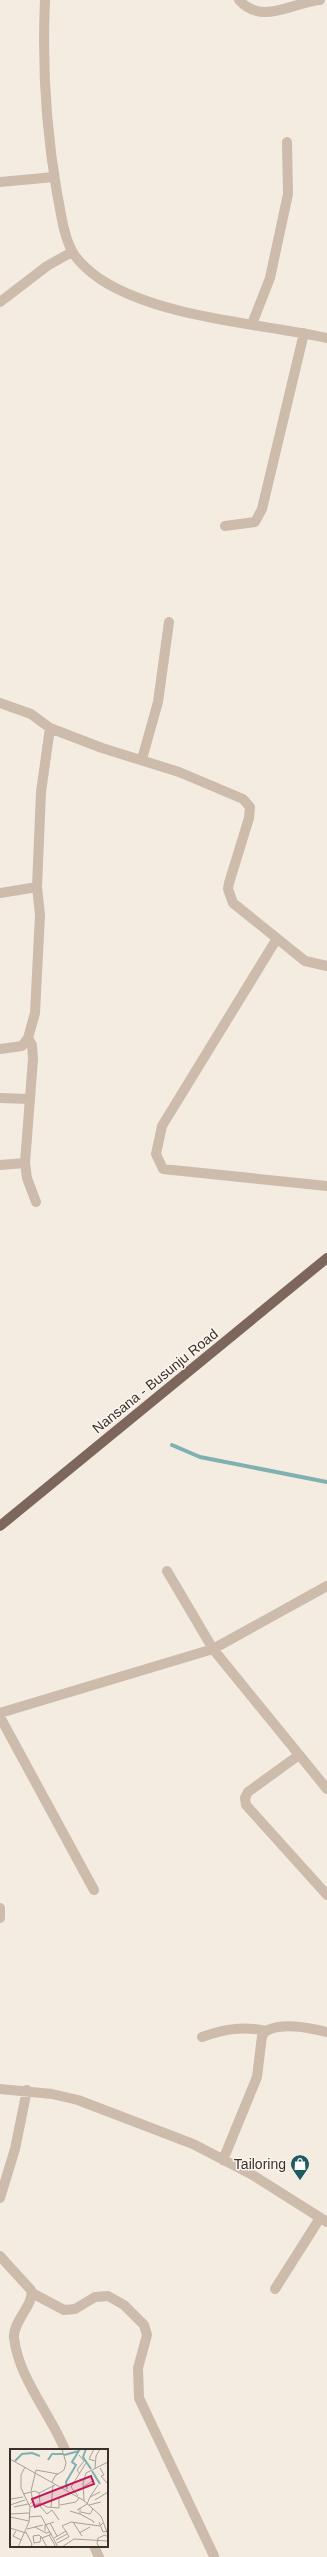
<svg xmlns="http://www.w3.org/2000/svg" width="327" height="2557" font-family="Helvetica,sans-serif">
<style>
.lines{fill:none;stroke-linecap:round;stroke-linejoin:round}
.stream{stroke:#7fb0b2;stroke-width:4}
.street{stroke:#cdbbac;stroke-width:10}
.primary{stroke:#7d675c;stroke-width:10}
.labels{text-anchor:middle;dominant-baseline:central;stroke-width:3;stroke-linejoin:round;paint-order:stroke}
.street-label{font-size:14px;fill:#3b302b;stroke:#fbf5ee}
.poi-label{font-size:14px;fill:#3b302b;stroke:#fbf5ee;text-anchor:end}
.inset-river{fill:none;stroke:#7fb0b2;stroke-width:2}
.inset-road{fill:none;stroke:#aaa098;stroke-width:1}
.view{fill:#c2185b;fill-opacity:0.15;stroke:#c2185b;stroke-width:2}
.inset-edge{fill:none;stroke:#3b302b;stroke-width:2}
</style>
<rect width="100%" height="100%" fill="#f4ebe1"/>
<g class="lines">
<!-- stream -->
<path class="stream" d="M 172,1445 L 200,1457 L 327,1482"/>
<!-- street -->
<path class="street" d="M 45,0 C 42,65 46,129 57,193 C 61,212 63,234 72,251 C 78,262 90,272 100,279 C 160,318 257,323 327,338
M 239,0 C 262,26 293,2 320,0
M 0,182 L 54,177
M 0,302 L 47,266 L 72,252
M 252,324 L 270,278 L 288,194 L 287,142
M 225,526 L 255,522 L 262,509 L 304,333
M 0,703 L 31,714 L 50,728 L 102,748 L 179,772 L 243,799 L 250,807 L 249,818 L 229,883 L 228,889 L 233,903 L 305,961 L 327,966
M 142,759 L 158,702 L 169,622
M 0,893 L 37,887
M 276,940 L 162,1126 L 156,1154 L 163,1169 L 327,1186
M 28,1038 L 32,1045 L 33,1059 L 25,1163 L 27,1178 L 36,1202
M 0,1049 L 22,1046 L 28,1038 L 35,1013 L 40,915 L 37,887 L 41,792 L 50,728
M 0,1098 L 30,1099
M 0,1165 L 25,1163
M 167,1571 L 213,1649 L 327,1586
M 0,1713 L 213,1649 L 327,1789
M 0,1717 L 94,1890
M 299,1755 L 248,1792 L 245,1798 L 246,1805 L 327,1895
M 0,1908 L 0,1918
M 202,2037 C 224,2029 243,2026 266,2031
M 0,2089 L 52,2094 L 78,2100 L 193,2144 L 251,2174 L 327,2222
M 223,2160 L 257,2077 L 262,2036 L 266,2031 C 283,2022 309,2028 327,2032
M 0,2198 L 15,2149 L 27,2090
M 0,2256 L 31,2290 C 35,2304 12,2322 14,2338 C 19,2379 50,2413 65,2450
M 275,2289 L 320,2218
M 32,2293 L 64,2310 L 75,2309 L 95,2297 L 108,2296 L 124,2305 L 144,2325 L 147,2335 L 138,2368 L 139,2398 L 214,2556
M 94,2546 L 99,2557"/>
<!-- primary -->
<path class="primary" d="M 0,1526 L 327,1258"/>
</g>
<!-- icons -->
<defs>
<g id="shop-pin" transform="scale(1)"><path d="M0 17L-7.5 6A9.5 9.5 0 1 1 7.5 6Z" fill="#1f5a5e" stroke="#fbf5ee"/><path d="M-5-2.5h2.3a2.7 3.5 0 0 1 5.4 0H5L5.5 6h-11ZM-1.5-2.5h3a1.5 2.3 0 0 0-3 0Z" fill="#fff"/></g>
</defs>
<g fill-rule="evenodd">
<use href="#shop-pin" x="300" y="2164"/>
</g>
<g class="labels">
<!-- street labels -->
<g class="street-label">
<text transform="translate(155 1381) rotate(-39)">Nansana - Busunju Road</text>
</g>
<!-- poi labels -->
<g class="poi-label">
<text x="286" y="2164">Tailoring</text>
</g>
</g>
<!-- overview -->
<g transform="translate(10 2449)">
<rect width="98" height="98" fill="#f4ebe1"/>
<path class="inset-river" d="M 76,0 L 73,8 L 81,20M 54,6 L 69,2M 38,11 L 42,5 L 53,5M 5,12 L 12,5 L 22,4 L 30,7M 82,22 L 90,35M 57,40 L 56,33 L 66,16 L 62,13 L 70,0"/>
<path class="inset-road" d="M 84,0 L 79,10 L 85,12M 69,6 L 74,12 L 67,21 L 69,24M 0,10 L 73,51 L 91,67 L 98,86M 90,19 L 94,26 L 91,27 L 97,34M 85,20 L 86,7 L 90,0M 42,33 L 45,27 L 54,21 L 56,14 L 52,0M 73,38 L 84,31M 21,42 L 26,21 L 48,25M 13,45 L 25,42 L 29,44M 68,47 L 61,38 L 76,14M 80,48 L 88,36M 1,50 L 13,48M 85,51 L 98,43M 74,52 L 73,34 L 76,24 L 98,13M 30,54 L 37,58 L 49,59 L 49,48M 28,55 L 37,65 L 42,61 L 49,71M 0,56 L 15,51M 19,56 L 23,52 L 21,43M 50,56 L 66,53 L 69,49M 79,56 L 91,53M 4,58 L 18,55M 20,58 L 30,54 L 29,44 L 45,36M 41,58 L 43,36M 67,61 L 77,55 L 80,48 L 90,43M 60,62 L 70,65 L 70,59M 71,63 L 80,65 L 83,60M 0,65 L 19,64M 70,65 L 83,72 L 84,74M 0,68 L 19,72M 19,68 L 31,67 L 48,98M 63,73 L 72,87M 89,73 L 93,83 L 97,82M 40,74 L 47,87M 25,78 L 36,84 L 40,83M 0,79 L 16,84M 17,80 L 33,76M 6,82 L 3,87 L 11,91M 35,82 L 35,76 L 44,73M 16,83 L 22,95 L 21,98M 69,84 L 80,78M 39,86 L 46,98M 44,89 L 56,82 L 52,77 L 61,73 L 90,77 L 93,74M 46,91 L 57,85M 24,94 L 23,87 L 29,86 L 32,89M 24,94 L 30,93 L 31,87M 47,94 L 59,88 L 56,82M 8,98 L 19,73 L 20,58 L 11,39 L 11,26 L 15,18M 37,98 L 32,89 L 42,85M 52,98 L 64,90 L 98,92M 90,98 L 87,95 L 88,89 L 95,86 L 98,88"/>
<path class="view" d="M 81,27 L 84,35 L 25,58 L 22,50 Z"/>
<rect width="98" height="98" class="inset-edge"/>
</g>
</svg>
